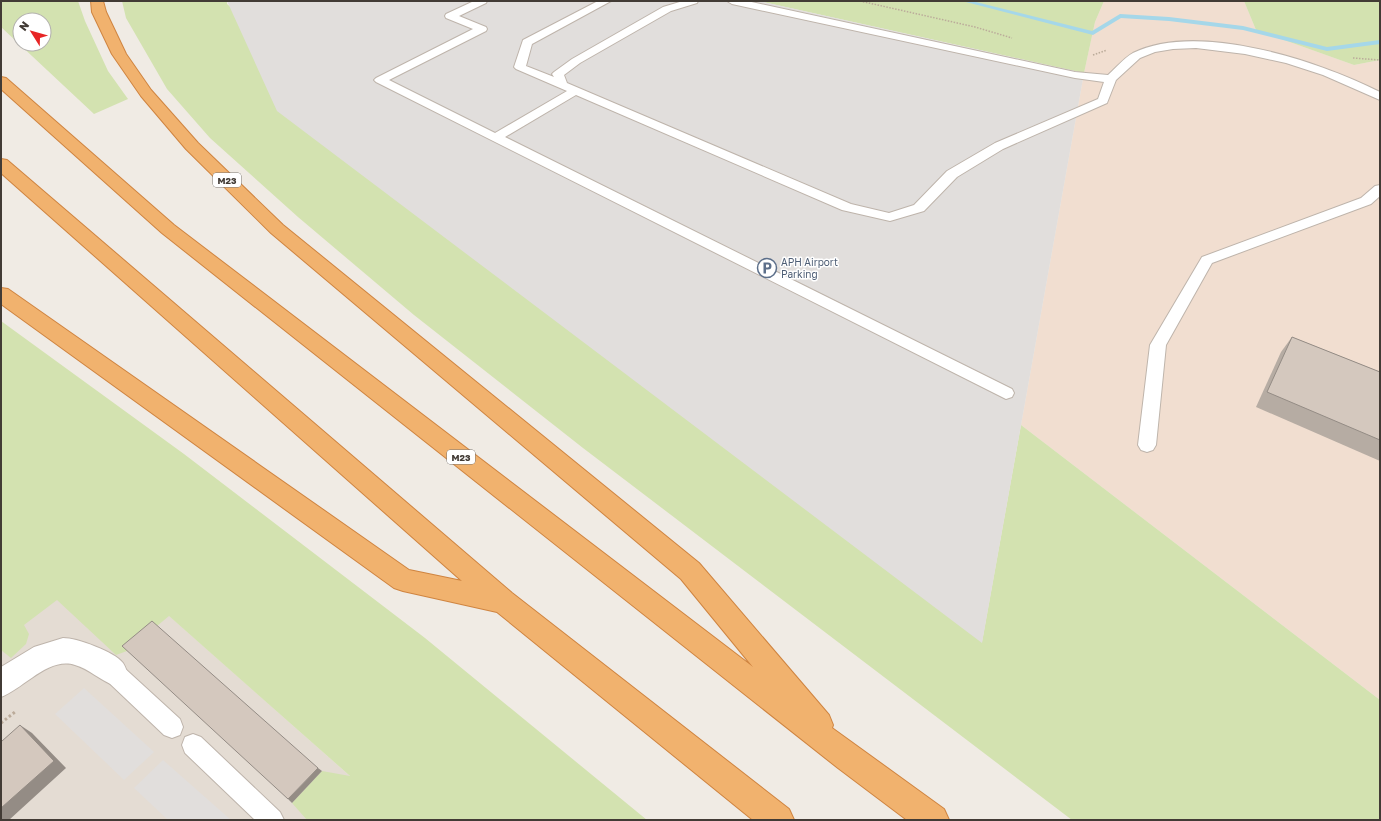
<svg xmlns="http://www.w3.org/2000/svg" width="1381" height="821" font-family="'Golos Text',sans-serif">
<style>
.residential{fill:#e4dcd3}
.commercial{fill:#f1ded0}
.green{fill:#d3e2b0;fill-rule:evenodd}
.parking{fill:#e1dedc}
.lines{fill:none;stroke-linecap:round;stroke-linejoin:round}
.stream{fill:#a5d7e9;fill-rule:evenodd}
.lane-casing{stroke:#beb4ab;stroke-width:2}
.street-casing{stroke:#beb4ab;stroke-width:2}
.highway-casing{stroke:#cf8440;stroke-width:2}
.path-far1{stroke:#bbab9a;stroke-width:1.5;stroke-dasharray:1.5 1.5;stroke-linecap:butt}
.path{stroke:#bbab9a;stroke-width:3;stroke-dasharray:2.5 2.5;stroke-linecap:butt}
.lane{fill:#fff;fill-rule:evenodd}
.street{fill:#fff;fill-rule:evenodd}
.highway{fill:#f1b26e;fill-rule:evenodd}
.wall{fill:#b6aca3}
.shaded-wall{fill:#948c85}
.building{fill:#d4c8be;stroke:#948c85}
.labels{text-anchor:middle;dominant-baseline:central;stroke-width:3;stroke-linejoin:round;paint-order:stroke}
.shield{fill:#fff;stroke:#7b7672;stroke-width:1}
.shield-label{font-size:9px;font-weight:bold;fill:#423b35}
.service-label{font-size:10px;fill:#4e5e75;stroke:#fff;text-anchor:start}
</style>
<rect width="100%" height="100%" fill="#f0ebe4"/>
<!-- residential -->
<path class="residential" d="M 1,467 L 350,776 L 393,820 L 1,820 Z"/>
<!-- commercial -->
<path class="commercial" d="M 1104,1 L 1244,1 L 1256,30 L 1354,65 L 1380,60 L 1380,700 L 1021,425 L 1084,73 L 1095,22 Z"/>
<!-- green -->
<path class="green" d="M 1,1 L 78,1 L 85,21 L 108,71 L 128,99 L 94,114 L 1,27 ZM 20,20 L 44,20 L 44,44 L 20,44 Z
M 122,1 L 227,1 L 227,4 L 982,642 L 1021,425 L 1380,700 L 1380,820 L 1072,820 L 583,448 L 414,315 L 298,217 L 210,138 L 167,89 L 126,18 Z
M 759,1 L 1104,1 L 1095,22 L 1084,73 Z
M 1244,1 L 1380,1 L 1380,60 L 1354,65 L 1256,30 Z
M 1,321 L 184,454 L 425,638 L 647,820 L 307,820 L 292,803 L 322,771 L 350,776 L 169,616 L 127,651 L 116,655 L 57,600 L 24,625 L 29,634 L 26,644 L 11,658 L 1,650 Z"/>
<!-- parking -->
<path class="parking" d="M 227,1 L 759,1 L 1084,73 L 982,643 L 277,111 Z
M 84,688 L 154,752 L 124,780 L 55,714 Z
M 163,760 L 231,820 L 168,820 L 134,788 Z"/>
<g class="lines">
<!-- stream -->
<path class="stream" d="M 962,1 L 972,1 L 1092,31 L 1120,14 L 1169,17 L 1243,26 L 1327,47 L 1380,40 L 1380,44 L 1327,51 L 1243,30 L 1169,21 L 1121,18 L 1093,35 Z"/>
<!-- lane casing -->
<g class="lane-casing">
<path id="lane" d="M 474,1 L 487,1 L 486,3 L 459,16 L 486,27 L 487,29 L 486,31 L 389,80 L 495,133 L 567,91 L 516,69 L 514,67 L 523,40 L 598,1 L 611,1 L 532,44 L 526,66 L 554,77 L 552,74 L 554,72 L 572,59 L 663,7 L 683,1 L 698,1 L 697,3 L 671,11 L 580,63 L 564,75 L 567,83 L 851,204 L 889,213 L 914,205 L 947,171 L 995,143 L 1098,99 L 1104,82 L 1075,78 L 732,4 L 727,1 L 747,1 L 1075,72 L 1108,75 C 1116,68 1124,58 1133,53 C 1198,21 1319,61 1380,92 L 1380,100 L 1323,75 L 1286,63 L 1245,54 L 1196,48 L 1173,49 L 1155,52 L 1140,58 L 1116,80 L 1107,103 L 1003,149 L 957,177 L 924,211 L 890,221 L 842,210 L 576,95 L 505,137 L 1012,389 L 1014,393 L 1012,397 L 1006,399 L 376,82 L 374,80 L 376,78 L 473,29 L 446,18 L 445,16 L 446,14 Z
M 1380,185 L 1380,196 L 1371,204 L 1212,263 L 1166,345 L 1156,445 L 1153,450 L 1147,452 L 1141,450 L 1138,445 L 1150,345 L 1202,257 L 1361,198 L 1375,186 Z
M 113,662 L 121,665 L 180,719 L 183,727 L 180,735 L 172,738 L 164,735 L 105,679 L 102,672 L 105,665 Z
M 193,734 L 201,737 L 280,812 L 284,820 L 255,820 L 185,753 L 182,745 L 185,737 Z"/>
</g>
<!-- street casing -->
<g class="street-casing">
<path id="street" d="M 63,638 C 77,638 115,652 123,663 C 125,666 126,669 127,672 L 123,681 L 113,685 C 100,680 89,669 75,665 C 49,656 23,689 1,697 L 1,667 L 34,647 Z"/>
</g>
<!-- highway casing -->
<g class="highway-casing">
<path id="highway" d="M 91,1 L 103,1 L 106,12 L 126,54 L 151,90 L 198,143 L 283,225 L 699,563 L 829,715 L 833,725 L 832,728 L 944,809 L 949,820 L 907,820 L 838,768 L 162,233 L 1,89 L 1,77 L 6,78 L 174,225 L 753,667 L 681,579 L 271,233 L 186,149 L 141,96 L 112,54 L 92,12 Z
M 1,159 L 7,160 L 512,593 L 789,809 L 794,820 L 753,820 L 497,612 L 403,591 L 394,588 L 1,304 L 1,288 L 8,289 L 409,570 L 462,581 L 1,173 Z"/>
</g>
<!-- path-far1 -->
<path class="path-far1" d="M 860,1 L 975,27 L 1012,38
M 1093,55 L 1107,50
M 1353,58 L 1380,60"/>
<!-- path -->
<path class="path" d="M 1,723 L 15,712"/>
<!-- lane -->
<use href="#lane" class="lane"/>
<!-- street -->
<use href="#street" class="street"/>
<!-- highway -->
<use href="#highway" class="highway"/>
</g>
<!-- wall -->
<path class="wall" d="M 1292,337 L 1380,372 L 1380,461 L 1256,407 L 1281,352 Z"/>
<!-- shaded-wall -->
<path class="shaded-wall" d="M 20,725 L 32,733 L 66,768 L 9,820 L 1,820 L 1,808 Z
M 318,768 L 322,771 L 292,803 L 288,799 Z"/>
<!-- building -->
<path class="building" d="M 1292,337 L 1380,372 L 1380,440 L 1267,392 Z
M 152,621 L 318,768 L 288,799 L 122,646 Z
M 20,725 L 54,761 L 1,808 L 1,740 L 2,741 Z"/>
<!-- icons -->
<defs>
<g id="parking-ring" transform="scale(1)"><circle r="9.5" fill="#fff" stroke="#5c6f8a" stroke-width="1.5"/><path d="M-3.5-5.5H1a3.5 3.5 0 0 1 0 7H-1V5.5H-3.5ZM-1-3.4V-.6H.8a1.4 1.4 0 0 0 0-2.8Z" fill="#5c6f8a"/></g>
</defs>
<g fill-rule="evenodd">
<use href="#parking-ring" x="767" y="268"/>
</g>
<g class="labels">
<!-- shield labels -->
<g class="shield">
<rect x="213" y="173" width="28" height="14" rx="3"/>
<rect x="447" y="450" width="28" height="14" rx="3"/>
</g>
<g class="shield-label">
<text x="227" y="180">M23</text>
<text x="461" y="457">M23</text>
</g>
<!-- service labels -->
<g class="service-label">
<text x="781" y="262">APH Airport<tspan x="781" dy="12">Parking</tspan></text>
</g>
</g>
<!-- border -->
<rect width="1381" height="821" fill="none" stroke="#423b35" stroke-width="4"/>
<!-- north arrow -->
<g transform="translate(32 32) rotate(307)"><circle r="19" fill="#ffffff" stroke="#b3b1ae"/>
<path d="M0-3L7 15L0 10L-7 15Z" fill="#e72525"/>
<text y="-6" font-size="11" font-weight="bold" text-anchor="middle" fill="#423b35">N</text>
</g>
</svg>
